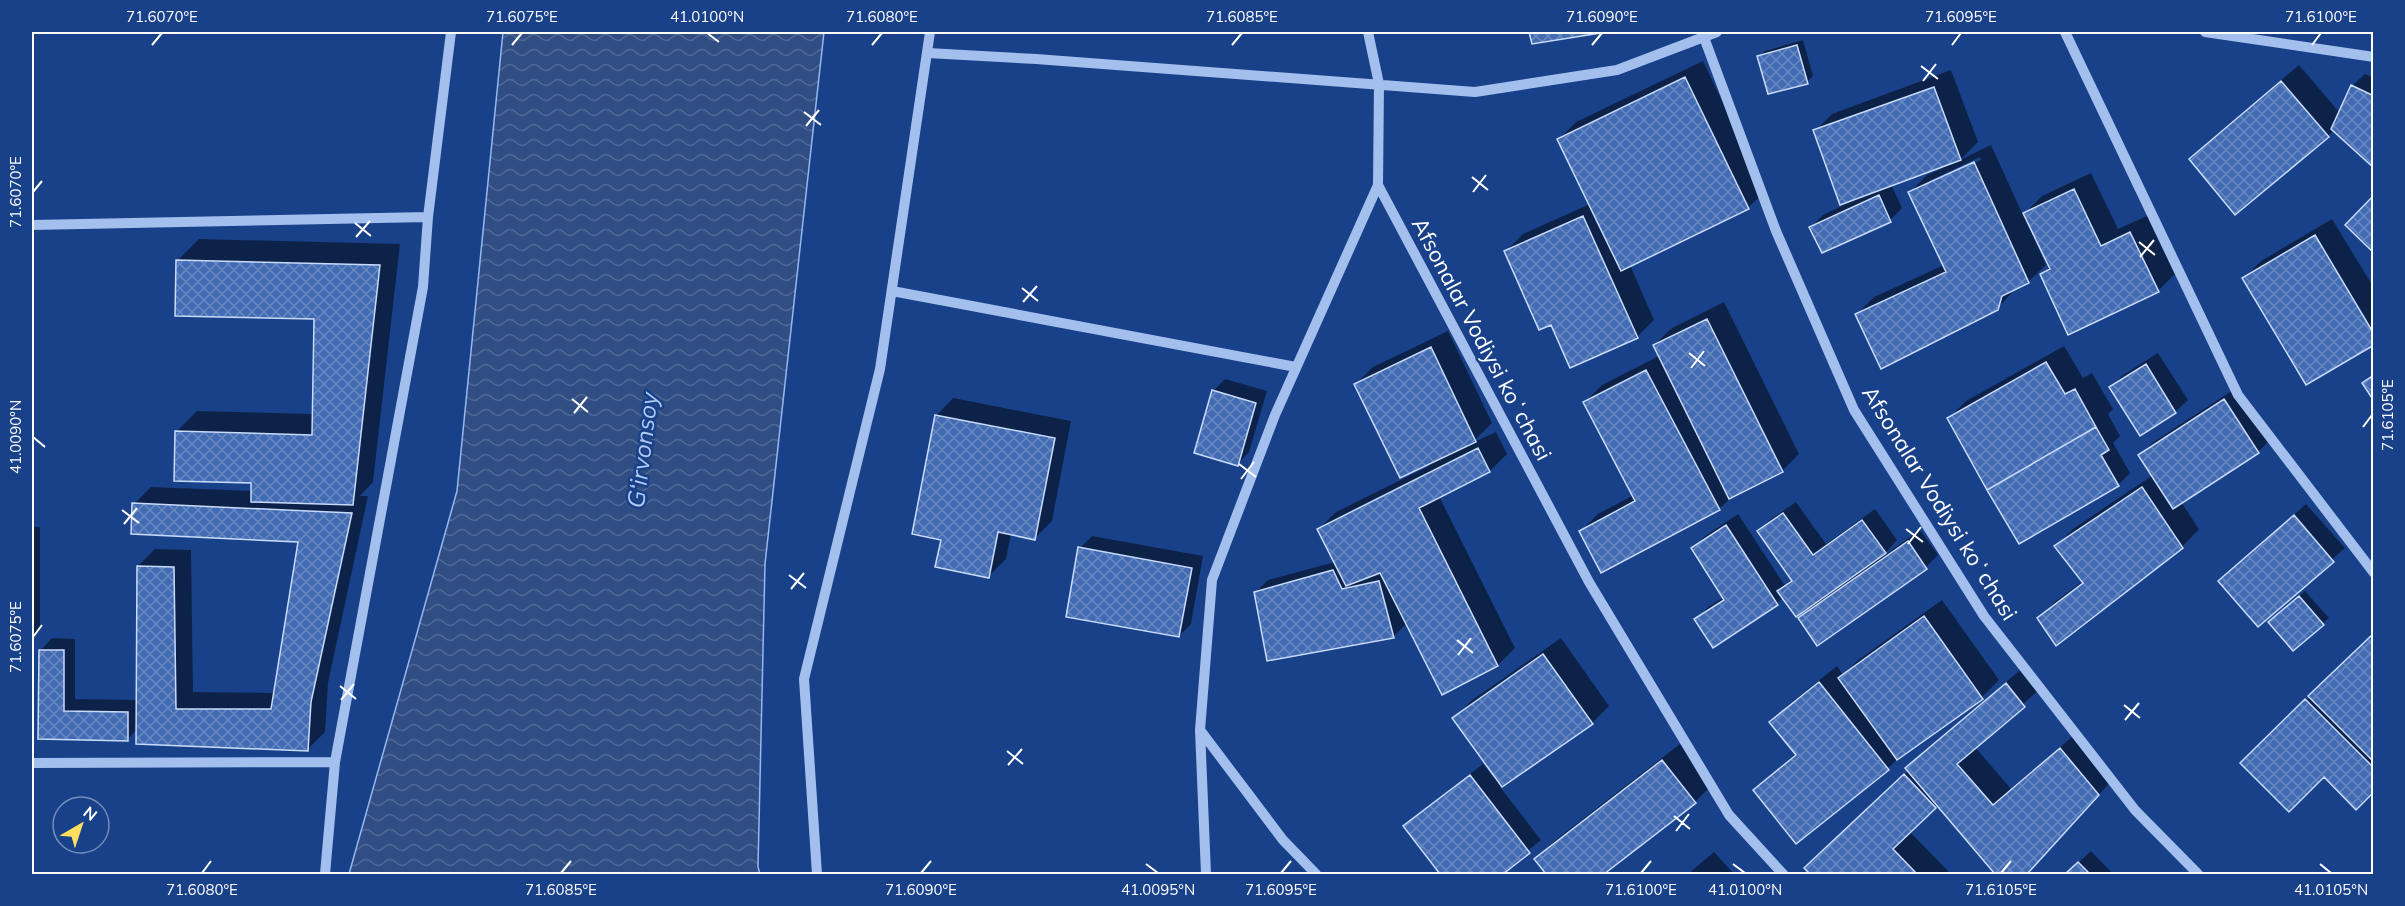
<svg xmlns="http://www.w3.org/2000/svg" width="2405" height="906" font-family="Mulish,sans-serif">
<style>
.water{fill:url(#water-waves);stroke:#96b8f0;stroke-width:1.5}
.shadow{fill:#0007;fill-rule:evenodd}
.building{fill:url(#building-cross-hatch);stroke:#c9dbfa;stroke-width:1.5}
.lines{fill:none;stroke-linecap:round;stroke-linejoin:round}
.minor{stroke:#a3bfed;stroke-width:10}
.ticks{fill:none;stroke:#fff;stroke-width:2}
.labels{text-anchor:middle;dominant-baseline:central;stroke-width:5;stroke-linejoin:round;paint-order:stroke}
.street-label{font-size:22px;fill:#fff;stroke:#19418a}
.water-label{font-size:24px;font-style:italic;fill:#afc9f5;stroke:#19418a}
.neatline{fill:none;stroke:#fff;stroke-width:2}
.ticks-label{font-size:15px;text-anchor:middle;fill:#fff}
</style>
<defs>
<pattern id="water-waves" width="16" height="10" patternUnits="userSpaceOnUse" patternTransform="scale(1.5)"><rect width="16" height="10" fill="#304e84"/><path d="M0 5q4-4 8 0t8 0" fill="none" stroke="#4f6996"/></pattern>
<pattern id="building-cross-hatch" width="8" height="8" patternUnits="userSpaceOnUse" patternTransform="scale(1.5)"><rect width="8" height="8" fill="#426bb3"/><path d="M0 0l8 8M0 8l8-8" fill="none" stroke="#6889c2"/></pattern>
</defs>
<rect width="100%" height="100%" fill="#19418a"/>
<!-- water -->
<path class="water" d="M 503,32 L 824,32 L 765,564 L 758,867 L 760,874 L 349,874 L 457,491 Z"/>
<!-- shadow -->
<path class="shadow" d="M 1531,32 L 1598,32 L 1533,42 Z
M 1803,40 L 1813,76 L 1807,82 L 1759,57 L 1765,51 Z
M 1703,61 L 1765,191 L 1748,208 L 1630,265 L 1654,320 L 1637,337 L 1551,323 L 1506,251 L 1523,234 L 1590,204 L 1559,139 L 1576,122 Z
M 2299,65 L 2340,113 L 2352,86 L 2365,74 L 2374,78 L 2374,166 L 2334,130 L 2328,136 L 2191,159 L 2208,142 Z
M 1951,70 L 1978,142 L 1960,160 L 1991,145 L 2023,215 L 2042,196 L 2091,173 L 2118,229 L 2147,216 L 2175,274 L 2158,291 L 2042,274 L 2050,266 L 2029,222 L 2027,223 L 2046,265 L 2028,282 L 2016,288 L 1997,309 L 1857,314 L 1874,297 L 1944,265 L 1910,192 L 1927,175 L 1943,168 L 1942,166 L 1891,184 L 1902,208 L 1890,220 L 1811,227 L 1823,215 L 1857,199 L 1815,131 L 1832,114 ZM 1980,157 L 1981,160 L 1929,184 L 1929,181 Z
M 2332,219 L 2374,288 L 2374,343 L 2244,278 L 2261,261 Z
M 199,239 L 400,244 L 373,482 L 360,496 L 368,496 L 328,683 L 325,732 L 307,750 L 137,729 L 127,740 L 39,738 L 40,651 L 52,638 L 75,639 L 75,699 L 137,700 L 138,566 L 155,549 L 191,550 L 193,692 L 275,693 L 300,540 L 134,504 L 151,487 L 253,491 L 253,481 L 176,432 L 197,411 L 314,414 L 316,318 L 178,260 Z
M 1724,302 L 1799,454 L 1782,471 L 1734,495 L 1719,509 L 1581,531 L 1598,514 L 1634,495 L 1585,402 L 1602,385 L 1659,356 L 1654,345 L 1672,328 Z
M 1448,331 L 1492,423 L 1472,443 L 1496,432 L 1507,454 L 1490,471 L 1439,496 L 1515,648 L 1498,665 L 1443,693 L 1407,623 L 1393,637 L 1256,592 L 1268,580 L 1335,562 L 1319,529 L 1336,512 L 1429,466 L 1356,384 L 1373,367 Z
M 2064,346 L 2083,378 L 2092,373 L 2113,409 L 2108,414 L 2120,436 L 2113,443 L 2130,473 L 2118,485 L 1949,418 L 1966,401 Z
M 2158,353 L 2188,400 L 2175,412 L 2141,434 L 2111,387 L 2123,375 Z
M 1225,379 L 1267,391 L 1249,452 L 1237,465 L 1213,391 Z
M 2236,388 L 2271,439 L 2258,452 L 2181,502 L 2199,529 L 2182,547 L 2057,643 L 2039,618 L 2056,601 L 2083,581 L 2056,546 L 2073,529 L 2153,475 L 2140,455 L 2152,443 Z
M 953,398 L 1071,421 L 1052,521 L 1035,538 L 1011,534 L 1006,559 L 989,576 L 943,538 L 936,416 Z
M 1796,502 L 1826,544 L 1875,509 L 1897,540 L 1882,557 L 1920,530 L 1938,555 L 1926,567 L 1818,644 L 1800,619 L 1813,605 L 1783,597 L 1777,604 L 1696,619 L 1708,607 L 1724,597 L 1693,548 L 1705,536 L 1738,514 L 1785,586 L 1792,579 L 1759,531 L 1771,519 Z
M 2306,504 L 2345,548 L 2258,625 L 2220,581 Z
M 32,527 L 40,527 L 40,630 L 32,638 Z
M 1092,536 L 1203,556 L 1191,624 L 1179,636 L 1080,548 Z
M 2305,591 L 2329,618 L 2293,649 L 2276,616 Z
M 1942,600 L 1999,680 L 1982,697 L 1902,755 L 1888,768 L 1796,842 L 1755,790 L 1796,753 L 1771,722 L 1788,705 L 1837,666 L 1843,675 L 1857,661 Z
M 2374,634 L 2374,790 L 2324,775 L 2243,763 Z
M 1561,638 L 1609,706 L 1592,723 L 1500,787 L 1541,840 L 1500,874 L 1441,874 L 1405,827 L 1417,815 L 1483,764 L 1493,777 L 1495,776 L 1454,718 L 1471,701 Z
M 2024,667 L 2041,688 L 1975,747 L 2011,789 L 2078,732 L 2115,777 L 2027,874 L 1997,874 L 1937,804 L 1909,831 L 1951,874 L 1812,874 L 1806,868 L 1909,770 L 1907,768 L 1924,751 Z
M 1680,744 L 1712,785 L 1695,802 L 1601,874 L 1548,874 L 1536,860 L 1553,842 Z
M 2091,851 L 2113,874 L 2066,874 Z
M 1714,852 L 1734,874 L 1688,874 Z"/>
<!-- building -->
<path class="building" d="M 1529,32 L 1607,32 L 1532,44 Z
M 1797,45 L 1808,84 L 1768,94 L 1757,56 Z
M 1685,77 L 1749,209 L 1621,271 L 1557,139 Z
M 2281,81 L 2329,137 L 2235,215 L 2189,159 Z
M 2351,85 L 2374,96 L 2374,168 L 2331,129 Z
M 1934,87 L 1961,160 L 1840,205 L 1813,130 Z
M 1974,162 L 2029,283 L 2002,296 L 1998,310 L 1881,369 L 1855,314 L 1946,272 L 1908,192 Z
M 2074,189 L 2101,246 L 2130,232 L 2159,292 L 2068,335 L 2040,274 L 2050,269 L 2023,213 Z
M 1879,195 L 1891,222 L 1822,253 L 1809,227 Z
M 2374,195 L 2374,253 L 2345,225 Z
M 1583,216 L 1638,338 L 1570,368 L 1551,325 L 1539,330 L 1504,251 Z
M 2315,235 L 2374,334 L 2374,345 L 2306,385 L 2242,278 Z
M 176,260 L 380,265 L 353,505 L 251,502 L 251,483 L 174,481 L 175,431 L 312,435 L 314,319 L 175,316 Z
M 1707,319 L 1783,472 L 1729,499 L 1653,345 Z
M 1431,347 L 1476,442 L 1400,478 L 1354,384 Z
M 2046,362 L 2065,394 L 2075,389 L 2096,427 L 1987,490 L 1947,418 Z
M 2146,364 L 2176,413 L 2140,436 L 2109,387 Z
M 1646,370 L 1720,510 L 1601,573 L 1579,531 L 1635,501 L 1583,402 Z
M 2374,375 L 2374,401 L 2362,383 Z
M 1212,390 L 1256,403 L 1238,466 L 1194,453 Z
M 2224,399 L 2259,453 L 2173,509 L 2138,455 Z
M 935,415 L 1055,438 L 1035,540 L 998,532 L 989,578 L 935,567 L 941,540 L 912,534 Z
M 2096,427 L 2109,450 L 2101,455 L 2119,486 L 2019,544 L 1987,490 Z
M 1478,448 L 1490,472 L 1419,508 L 1498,666 L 1442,695 L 1380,573 L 1346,586 L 1317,529 Z
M 2142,487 L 2183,548 L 2056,646 L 2037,618 L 2083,583 L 2054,546 Z
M 132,503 L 352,513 L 311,702 L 308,751 L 136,744 L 137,566 L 174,567 L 176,709 L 271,709 L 298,542 L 131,534 Z
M 1783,513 L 1813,555 L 1862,520 L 1886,553 L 1796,617 L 1777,591 L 1792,581 L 1757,531 Z
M 2294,515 L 2334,562 L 2258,627 L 2218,581 Z
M 1726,525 L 1778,605 L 1713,648 L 1694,619 L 1724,600 L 1691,548 Z
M 1908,541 L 1927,569 L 1817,646 L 1798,618 Z
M 1078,547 L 1192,568 L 1179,637 L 1066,617 Z
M 1333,570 L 1342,589 L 1379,581 L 1394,638 L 1267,661 L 1254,592 Z
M 2299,596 L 2324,625 L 2293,651 L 2268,622 Z
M 1924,616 L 1983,699 L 1897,760 L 1838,678 Z
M 2374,633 L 2374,762 L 2308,696 Z
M 39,650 L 64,650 L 64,711 L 128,712 L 128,741 L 38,739 Z
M 1543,654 L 1593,724 L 1502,787 L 1452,718 Z
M 1819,682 L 1889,770 L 1796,844 L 1753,790 L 1796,755 L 1769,722 Z
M 2006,683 L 2025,707 L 1957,764 L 1993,805 L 2060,748 L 2099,795 L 2027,874 L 1995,874 L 1905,768 Z
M 2305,699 L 2374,768 L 2374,792 L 2356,810 L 2324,777 L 2289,812 L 2240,763 Z
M 1662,760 L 1696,803 L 1604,874 L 1546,874 L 1534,859 Z
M 1904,774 L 1936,808 L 1893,849 L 1917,874 L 1810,874 L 1804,868 Z
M 1470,775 L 1530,853 L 1503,874 L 1440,874 L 1403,826 Z
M 2078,862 L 2090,874 L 2065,874 Z"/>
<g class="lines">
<!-- minor -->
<path class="minor" d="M 1702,32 L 1776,231 L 1854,410 L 1984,616 L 2135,810 L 2198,874
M 2065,32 L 2238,395 L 2374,573
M 2205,32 L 2374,57
M 928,53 L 1036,59 L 1475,92 L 1617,70 L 1717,32
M 1378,185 L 1589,582 L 1729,815 L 1783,874
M 32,225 L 428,217
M 892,291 L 1296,367
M 1200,730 L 1283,840 L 1316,874
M 32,763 L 335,762
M 325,874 L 335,762 L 423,287 L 428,217 L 451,32
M 817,874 L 804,679 L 880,369 L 930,32
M 1206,874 L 1200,730 L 1212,580 L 1275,415 L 1378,185 L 1379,84 L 1368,32"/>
</g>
<!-- ticks -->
<path class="ticks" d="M 707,33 L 719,42M 152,45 L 162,33M 512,45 L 522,33M 872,45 L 882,33M 1232,45 L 1242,33M 1592,45 L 1602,33M 1952,45 L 1961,33M 2312,45 L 2321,33M 1921,66 L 1938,79M 1923,81 L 1936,64M 804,112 L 821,125M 806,126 L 819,110M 1472,177 L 1488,190M 33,192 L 42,181M 1473,192 L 1486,175M 355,223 L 371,236M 356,237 L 370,221M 2139,242 L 2155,255M 2140,257 L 2154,240M 1022,288 L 1038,301M 1023,302 L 1037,286M 1689,353 L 1705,366M 1691,368 L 1704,351M 572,399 L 588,412M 574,413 L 587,397M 2363,427 L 2372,415M 33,437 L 45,447M 1239,464 L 1256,477M 1241,479 L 1254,462M 122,510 L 139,523M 124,524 L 137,508M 1906,529 L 1923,542M 1908,544 L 1921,527M 789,575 L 806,588M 791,589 L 804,573M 33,637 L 42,625M 1457,640 L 1473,653M 1458,655 L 1471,638M 340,686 L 356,699M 341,700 L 354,684M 2124,705 L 2140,718M 2125,720 L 2139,703M 1007,751 L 1023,764M 1008,765 L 1022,749M 1674,816 L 1690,829M 1676,831 L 1689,814M 1146,864 L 1158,873M 1733,864 L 1745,873M 2320,864 L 2331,873M 202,873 L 211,861M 561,873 L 571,861M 921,873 L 931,861M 1281,873 L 1291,861M 1641,873 L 1651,861M 2001,873 L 2011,861"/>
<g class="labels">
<!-- street labels -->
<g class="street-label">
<text transform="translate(1482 339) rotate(62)">Afsonalar Vodiysi koʻchasi</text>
<text transform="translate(1940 503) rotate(58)">Afsonalar Vodiysi koʻchasi</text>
</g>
<!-- water labels -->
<g class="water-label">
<text transform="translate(642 450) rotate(-83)">G‘irvonsoy</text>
</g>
</g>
<!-- border -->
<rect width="2405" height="906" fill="none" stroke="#19418a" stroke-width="66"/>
<!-- north arrow -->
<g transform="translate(81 825) rotate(39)"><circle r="28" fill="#19418a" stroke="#758db9" stroke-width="1.5"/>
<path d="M0-4.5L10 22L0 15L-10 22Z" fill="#ffde5f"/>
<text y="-9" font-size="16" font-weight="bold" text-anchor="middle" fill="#ffffff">N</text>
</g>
<rect x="33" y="33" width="2339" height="840" class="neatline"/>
<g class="ticks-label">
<text x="162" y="22">71.6070°E</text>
<text x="522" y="22">71.6075°E</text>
<text x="707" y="22">41.0100°N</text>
<text x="882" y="22">71.6080°E</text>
<text x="1242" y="22">71.6085°E</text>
<text x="1602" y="22">71.6090°E</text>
<text x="1961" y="22">71.6095°E</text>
<text x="2321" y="22">71.6100°E</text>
<text transform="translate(16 192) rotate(-90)" y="5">71.6070°E</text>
<text transform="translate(2388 415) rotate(-90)" y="5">71.6105°E</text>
<text transform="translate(16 437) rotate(-90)" y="5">41.0090°N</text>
<text transform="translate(16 637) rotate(-90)" y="5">71.6075°E</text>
<text x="202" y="895">71.6080°E</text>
<text x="561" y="895">71.6085°E</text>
<text x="921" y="895">71.6090°E</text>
<text x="1158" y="895">41.0095°N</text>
<text x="1281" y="895">71.6095°E</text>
<text x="1641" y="895">71.6100°E</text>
<text x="1745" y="895">41.0100°N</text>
<text x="2001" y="895">71.6105°E</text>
<text x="2331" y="895">41.0105°N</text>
</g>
</svg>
